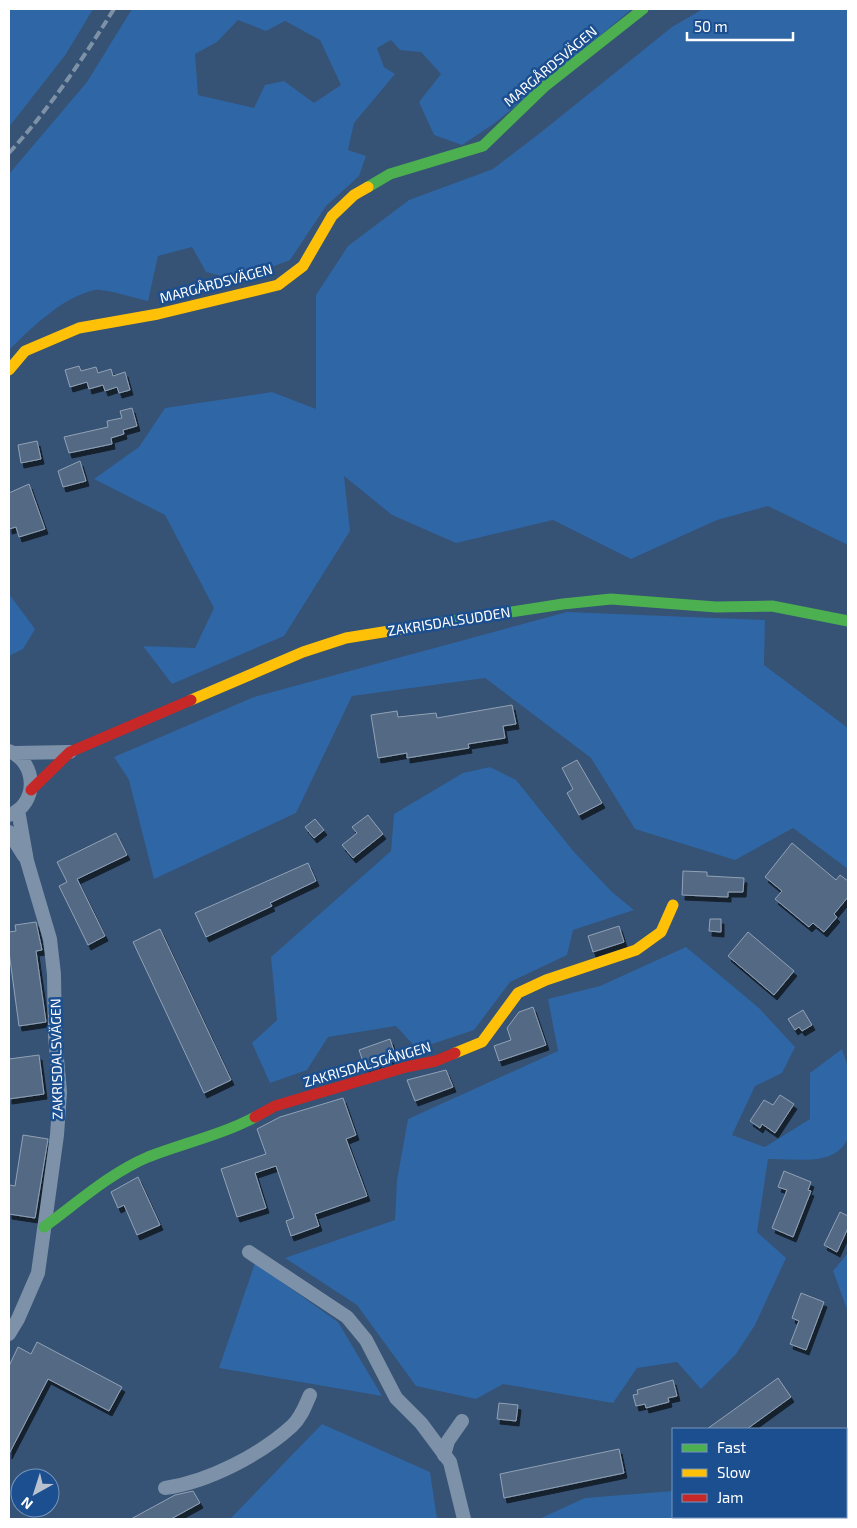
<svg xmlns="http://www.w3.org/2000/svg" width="857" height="1528" font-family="'Exo 2',sans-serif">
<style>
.green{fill:#2f66a5;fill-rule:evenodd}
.building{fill:#526984;stroke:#92a2b6;filter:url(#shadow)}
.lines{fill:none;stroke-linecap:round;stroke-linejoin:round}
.street{stroke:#7d92a8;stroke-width:14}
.fast{stroke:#4caf50;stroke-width:11}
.slow{stroke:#ffc107;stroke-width:11}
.jam{stroke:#c62828;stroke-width:11}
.rail{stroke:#7e92a7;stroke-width:4;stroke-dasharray:9 4;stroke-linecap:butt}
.labels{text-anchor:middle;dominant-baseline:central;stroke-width:5;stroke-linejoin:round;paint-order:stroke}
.street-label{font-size:14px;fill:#fff;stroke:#1b4f8f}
</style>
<defs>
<filter id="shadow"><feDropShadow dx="3" dy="5" stdDeviation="0" flood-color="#0009"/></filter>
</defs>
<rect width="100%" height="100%" fill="#365274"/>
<!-- green -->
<path class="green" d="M 9,9 L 93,9 L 66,54 L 9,127 Z
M 132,9 L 632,9 L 495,123 L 462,145 L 434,135 L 419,102 L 441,74 L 421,52 L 400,50 L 391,40 L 377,48 L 384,67 L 395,74 L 354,123 L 348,150 L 366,156 L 359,176 L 326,206 L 290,260 L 238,280 L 206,272 L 192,247 L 158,256 L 148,301 C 138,299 103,288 95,290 C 64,296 30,329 9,350 L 9,174 L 87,82 ZM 238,20 L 266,31 L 285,21 L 320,40 L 341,85 L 314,103 L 284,81 L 265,85 L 254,108 L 198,95 L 195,54 L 217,42 Z
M 703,9 L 848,9 L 848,545 L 768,506 L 717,520 L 631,559 L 553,520 L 456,543 L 392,515 L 344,476 L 350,531 L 284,636 L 172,684 L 143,646 L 195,648 L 214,608 L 165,515 L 94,479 L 139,447 L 165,408 L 272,392 L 316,409 L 316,295 L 348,246 L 409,200 L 493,169 L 540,133 L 672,27 Z
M 9,594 L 35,629 L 23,649 L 9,656 Z
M 567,612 L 765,620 L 764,665 L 848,728 L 848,869 L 793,828 L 735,860 L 635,829 L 591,758 L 485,678 L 352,696 L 296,813 L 154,879 L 129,780 L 114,757 L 254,697 Z
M 490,767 L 516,780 L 574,852 L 612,892 L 634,910 L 573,930 L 567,955 L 510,982 L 474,1030 L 417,1049 L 396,1026 L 328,1037 L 307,1070 L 270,1083 L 252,1043 L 277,1020 L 271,957 L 391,851 L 394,814 L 463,773 Z
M 686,947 L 759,1008 L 795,1047 L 782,1073 L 755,1086 L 732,1135 L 765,1147 L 810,1119 L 810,1073 L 842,1049 L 848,1067 L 848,1138 C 835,1168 795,1158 768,1159 L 757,1232 L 786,1258 L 755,1325 L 736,1354 L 701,1389 L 677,1362 L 637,1368 L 613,1403 L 503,1384 L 476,1399 L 416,1386 L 357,1305 L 285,1258 L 395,1220 L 397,1180 L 408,1119 L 558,1051 L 548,999 L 600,986 Z
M 848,1253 L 848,1312 L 833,1271 Z
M 255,1263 L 338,1322 L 382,1396 L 219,1368 Z
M 322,1424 L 430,1472 L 437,1519 L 230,1519 Z
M 673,1491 L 673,1517 L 759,1517 L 764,1519 L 539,1519 L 585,1498 Z
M 848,1509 L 848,1519 L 804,1519 L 815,1517 L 846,1517 L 846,1510 Z"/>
<!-- building -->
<path class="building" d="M 79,366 L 81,371 L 96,367 L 98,373 L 111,369 L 113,376 L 125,372 L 130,390 L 119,393 L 117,387 L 105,391 L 103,385 L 89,389 L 87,382 L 70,387 L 65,370 Z
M 132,408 L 137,426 L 123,430 L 124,434 L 111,438 L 112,444 L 69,453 L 64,437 L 108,427 L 107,421 L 122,418 L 120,411 Z
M 37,441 L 41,459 L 21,463 L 18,445 Z
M 80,461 L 86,481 L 63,487 L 58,471 Z
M 29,484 L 45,529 L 19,537 L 16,527 L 9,529 L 9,493 Z
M 512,705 L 516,724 L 503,726 L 505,738 L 468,744 L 469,748 L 407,758 L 407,753 L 378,758 L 371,715 L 397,711 L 398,717 L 436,713 L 437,718 Z
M 577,760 L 602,803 L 579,815 L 567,793 L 573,789 L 562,768 Z
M 368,815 L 383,834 L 353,858 L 342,845 L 357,833 L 352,827 Z
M 315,819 L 324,830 L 314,838 L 305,827 Z
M 116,833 L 127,855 L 77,879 L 105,936 L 88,945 L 59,886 L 67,882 L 57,862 Z
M 792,843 L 836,880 L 840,875 L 848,881 L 848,897 L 834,914 L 837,917 L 824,932 L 813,923 L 809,927 L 775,899 L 782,891 L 765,877 Z
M 308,863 L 316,881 L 270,903 L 272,906 L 206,937 L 195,913 Z
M 683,871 L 707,872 L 707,876 L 744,878 L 743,892 L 728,892 L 728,897 L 682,895 Z
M 710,919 L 721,919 L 721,932 L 709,931 Z
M 36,922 L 42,950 L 36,951 L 46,1022 L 19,1026 L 9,952 L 9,932 L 16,931 L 15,925 Z
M 619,926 L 624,942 L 593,952 L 588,936 Z
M 160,929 L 231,1080 L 204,1093 L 133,942 Z
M 748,932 L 794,971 L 774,995 L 728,956 Z
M 533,1007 L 546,1045 L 499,1061 L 494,1046 L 511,1040 L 507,1028 L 519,1012 Z
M 803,1010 L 812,1025 L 802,1031 L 799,1027 L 795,1030 L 788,1019 Z
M 390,1039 L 396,1057 L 365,1067 L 359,1050 Z
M 39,1055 L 44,1094 L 9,1099 L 9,1059 Z
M 446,1070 L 453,1087 L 415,1101 L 407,1080 Z
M 780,1095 L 794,1104 L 775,1133 L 762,1124 L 760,1128 L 750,1121 L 764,1100 L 773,1105 Z
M 343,1098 L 356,1135 L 346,1139 L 367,1196 L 315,1214 L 319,1226 L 291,1236 L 286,1221 L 294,1218 L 276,1166 L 255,1173 L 266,1208 L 237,1217 L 221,1169 L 266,1154 L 257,1129 L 280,1117 Z
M 23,1135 L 48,1139 L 35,1218 L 9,1214 L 9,1185 L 15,1186 Z
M 784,1171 L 811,1182 L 808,1190 L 811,1191 L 793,1237 L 772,1228 L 787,1190 L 778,1187 Z
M 138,1177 L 160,1225 L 137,1235 L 124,1205 L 118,1208 L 111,1192 Z
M 840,1212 L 848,1216 L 848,1228 L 837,1252 L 824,1245 Z
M 801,1293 L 824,1302 L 806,1350 L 790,1344 L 799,1321 L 792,1318 Z
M 37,1342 L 122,1387 L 109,1411 L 48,1379 L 9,1454 L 9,1366 L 18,1347 L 31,1354 Z
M 778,1378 L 791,1397 L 747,1429 L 707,1429 Z
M 673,1380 L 677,1396 L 668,1398 L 669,1402 L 646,1408 L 645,1404 L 636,1406 L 633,1395 L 638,1394 L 637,1390 Z
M 499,1403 L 518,1405 L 516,1421 L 497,1419 Z
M 619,1449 L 624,1473 L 504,1498 L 500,1474 Z
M 193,1491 L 200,1503 L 171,1519 L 131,1519 L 175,1495 Z"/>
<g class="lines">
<!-- street -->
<path class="street" d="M 9,751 C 37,762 39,804 9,815
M 14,753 L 70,752
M 9,832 L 24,856
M 249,1252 L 347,1317 L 366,1340 L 396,1398 L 421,1423 L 450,1462 L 464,1519
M 9,1334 L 18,1319 L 38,1273 L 57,1135 L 60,1092 L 55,1036 L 54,974 L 50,939 L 27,861 L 18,810
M 444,1455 L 448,1441 L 462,1421
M 165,1488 C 208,1482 260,1455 292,1426 C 301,1418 305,1406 310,1395"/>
<!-- fast -->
<path class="fast" d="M 368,187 L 390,174 L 483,146 L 544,87 L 643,9
M 414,627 L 563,604 L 611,599 L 716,607 L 772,606 L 848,621
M 44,1227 C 77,1203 110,1173 148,1157 C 184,1143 221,1135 255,1117"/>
<!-- slow -->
<path class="slow" d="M 9,370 L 25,351 L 79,328 L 158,314 L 278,285 L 303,266 L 332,216 L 354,195 L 368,187
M 191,700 L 303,652 L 346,638 L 414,627
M 455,1053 L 482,1042 L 518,993 L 546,980 L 636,950 L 661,932 L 673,905"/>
<!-- jam -->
<path class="jam" d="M 31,790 L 70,752 L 191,700
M 255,1117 L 275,1106 L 406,1067 L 436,1061 L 455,1053"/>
<!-- rail -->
<path class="rail" d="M 9,153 C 50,108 82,60 114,9"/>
</g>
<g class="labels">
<!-- street labels -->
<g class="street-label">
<text transform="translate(550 66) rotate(-40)">MARGÅRDSVÄGEN</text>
<text transform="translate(216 283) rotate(-15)">MARGÅRDSVÄGEN</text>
<text transform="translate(449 621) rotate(-9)">ZAKRISDALSUDDEN</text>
<text transform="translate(56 1059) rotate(-91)">ZAKRISDALSVÄGEN</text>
<text transform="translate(367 1064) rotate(-16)">ZAKRISDALSGÅNGEN</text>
</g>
</g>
<!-- border -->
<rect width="857" height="1528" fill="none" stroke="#ffffff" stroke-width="20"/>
<!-- legend -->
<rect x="672" y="1428" width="175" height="90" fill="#1b4f8f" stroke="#7695bc"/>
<rect x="682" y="1444" width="25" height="8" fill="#4caf50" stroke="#7695bc"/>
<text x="717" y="1453" font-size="15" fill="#ffffff">Fast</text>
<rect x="682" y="1469" width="25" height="8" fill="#ffc107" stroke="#7695bc"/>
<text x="717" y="1478" font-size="15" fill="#ffffff">Slow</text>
<rect x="682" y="1494" width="25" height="8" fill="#c62828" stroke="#7695bc"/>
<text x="717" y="1503" font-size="15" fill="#ffffff">Jam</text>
<!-- north arrow -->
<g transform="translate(35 1493) rotate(219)"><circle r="24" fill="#1b4f8f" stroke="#7695bc"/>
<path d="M0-4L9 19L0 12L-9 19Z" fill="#b9c2ce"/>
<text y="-8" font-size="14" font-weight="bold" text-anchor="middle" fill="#ffffff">N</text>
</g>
<!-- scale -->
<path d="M687 32v8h106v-8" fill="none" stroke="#ffffff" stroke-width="2.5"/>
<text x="694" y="32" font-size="15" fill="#ffffff" stroke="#1b4f8f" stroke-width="4" paint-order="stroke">50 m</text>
</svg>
